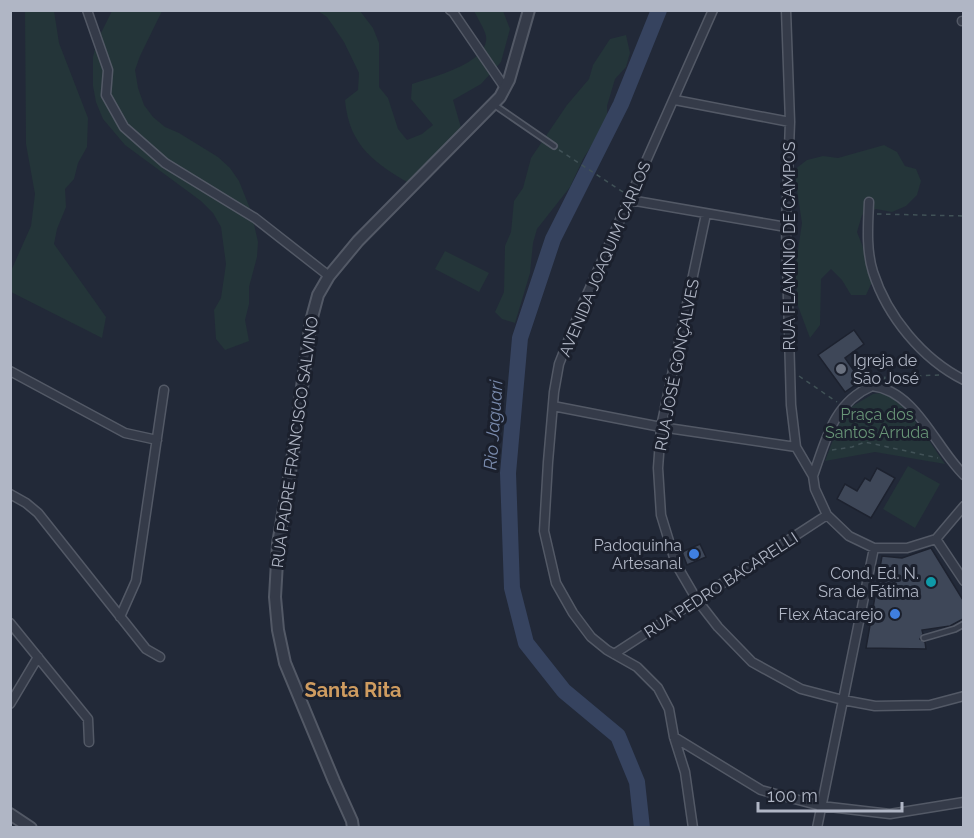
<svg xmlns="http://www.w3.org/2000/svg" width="974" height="838" font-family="Raleway,sans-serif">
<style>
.green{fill:#243539}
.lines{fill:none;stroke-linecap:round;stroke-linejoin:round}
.river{stroke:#36435f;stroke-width:16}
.building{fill:#3e4758;stroke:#1d222f;stroke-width:1.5}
.service-casing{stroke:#535966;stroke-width:8}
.minor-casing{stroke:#535966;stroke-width:11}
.tertiary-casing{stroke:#535966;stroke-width:14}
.path{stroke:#415257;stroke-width:1.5;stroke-dasharray:4.5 4.5;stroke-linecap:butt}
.service{stroke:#353b49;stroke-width:4.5}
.minor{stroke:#353b49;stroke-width:8}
.tertiary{stroke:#353b49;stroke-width:10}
.worship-dot{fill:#6b7280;stroke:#1b202d;stroke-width:2}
.shop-dot{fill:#3f7fe0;stroke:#1b202d;stroke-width:2}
.culture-dot{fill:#0f9aa8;stroke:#1b202d;stroke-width:2}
.labels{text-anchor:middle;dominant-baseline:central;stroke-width:6;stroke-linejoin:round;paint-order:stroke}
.street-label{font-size:16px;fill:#b0b6c5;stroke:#1b202d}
.poi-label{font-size:16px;fill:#b0b6c5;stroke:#1b202d;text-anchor:end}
.park-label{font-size:16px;fill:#689577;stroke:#1b202d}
.water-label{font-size:18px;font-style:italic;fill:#798aac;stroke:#1b202d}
.quarter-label{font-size:20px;font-weight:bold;fill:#cf9c60;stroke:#1b202d}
</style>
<rect width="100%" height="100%" fill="#222938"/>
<!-- green -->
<path class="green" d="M 25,11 L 54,11 L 59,43 L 88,118 L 87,147 L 78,163 L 74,179 L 65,189 L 66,207 L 57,229 L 54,244 L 106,317 L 102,338 L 11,292 L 11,271 L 31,226 L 35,194 L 26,144 Z
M 112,11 L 162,11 L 140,56 L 135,70 L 138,88 L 144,105 L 153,117 L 165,127 L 179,133 L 218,157 L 230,168 L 239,181 L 251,211 L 258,242 L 257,257 L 249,287 L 249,304 L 245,320 L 249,341 L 225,350 L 216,339 L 214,310 L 221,298 L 226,264 L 221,227 L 213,213 L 201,201 L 125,145 L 103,119 L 96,102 L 93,86 L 93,57 L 97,41 Z
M 318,11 L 360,11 L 373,28 L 379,43 L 379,87 L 388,98 L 398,129 L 407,140 L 422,134 L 433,125 L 411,99 L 412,84 C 432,77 490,63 486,36 C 485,30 477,17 474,11 L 503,11 L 510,29 L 501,62 L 481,84 L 453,100 L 462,131 L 448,158 L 414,186 C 376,164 349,147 345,100 L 358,90 L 359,73 L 344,42 L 327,17 Z
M 626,35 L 630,53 L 626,67 L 615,79 L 607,106 L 607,121 L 583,159 L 570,187 L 537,229 L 533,243 L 530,273 L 515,323 L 502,319 L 495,312 L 504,292 L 505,246 L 511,232 L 514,201 L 523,188 L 531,158 L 567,105 L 589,79 L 593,65 L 610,39 Z
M 884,145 L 897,152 L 905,166 L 916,169 L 921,181 L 917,195 L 906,206 L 892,212 L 876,209 L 862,215 L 857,232 L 868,260 L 873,280 L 866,295 L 851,295 L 842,280 L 831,269 L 821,279 L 820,325 L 810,338 L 798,306 L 795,270 L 802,223 L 794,170 L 807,160 L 823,156 L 838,158 Z
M 445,251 L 489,273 L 479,292 L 435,269 Z
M 880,393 C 905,398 931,444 945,464 L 875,452 L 825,461 L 844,411 L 873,394 Z
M 908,466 L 940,484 L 915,528 L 883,509 Z"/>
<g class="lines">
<!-- river -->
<path class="river" d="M 642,828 L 637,782 L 618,736 L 564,691 L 526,643 L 512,588 L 508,473 L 520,338 L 553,239 L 621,104 L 659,10"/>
</g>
<!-- building -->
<path class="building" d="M 854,330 L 864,344 L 845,358 L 861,381 L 845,392 L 818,355 Z
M 877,468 L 895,478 L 871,518 L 837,499 L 845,484 L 857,491 L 865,478 L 870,481 Z
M 700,544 L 706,557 L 687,565 L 682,552 Z
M 931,548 L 963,600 L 963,619 L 950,626 L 922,630 L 923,634 L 920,639 L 925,642 L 926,649 L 866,648 L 882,556 L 902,558 Z"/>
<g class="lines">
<!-- service casing -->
<g class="service-casing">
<path id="service" d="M 493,104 L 554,146
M 924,638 L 955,629 L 964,624"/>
</g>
<!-- minor casing -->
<g class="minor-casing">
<path id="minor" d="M 87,10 L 108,70 L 106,95 L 124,127 L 165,163 L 255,218 L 329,276
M 450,10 L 453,12 L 505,88
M 786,10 L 790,122 L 786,227 L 791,405 L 796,447 L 813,476 L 815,489 L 827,515 L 849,536 L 874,548 L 907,548 L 936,539 L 964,506
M 962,21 L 964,21
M 675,100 L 790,122
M 630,200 L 786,227
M 869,202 C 868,225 866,250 873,272 C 887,316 922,359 964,380
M 706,214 L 661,427 L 658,468 L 661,515 L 676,564 L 697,600 L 718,627 L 752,662 L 801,689 L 843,700 L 875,706 L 930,705 L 964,696
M 10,371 L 125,433 L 157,440
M 553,406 L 661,427 L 796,447
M 813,476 C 826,440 833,403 872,386 C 916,391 935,447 964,475
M 10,494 L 26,503 L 38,513 L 146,649 L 160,657
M 936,539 L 964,581
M 120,617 L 136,581 L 164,390
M 10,623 L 88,719 L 89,742
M 614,654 L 827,515
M 10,704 L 38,657
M 674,737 L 761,790 L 821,806 L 890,814 L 964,802
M 693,828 L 685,772 L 674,737 L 669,709 L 658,688 L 637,667 L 607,650 L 591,637 L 573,613 L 556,583 L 544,531 L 548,462 L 554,392 L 559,364 L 581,308 L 713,10
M 817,828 L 874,548"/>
</g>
<!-- tertiary casing -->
<g class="tertiary-casing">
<path id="tertiary" d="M 10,814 L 31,828
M 353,828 L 352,821 L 334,781 L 285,663 L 278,630 L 275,597 L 278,544 L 293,454 L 311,321 L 318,295 L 329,276 L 358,241 L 500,97 L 509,80 L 529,10"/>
</g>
<!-- path -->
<path class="path" d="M 559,150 L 623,192
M 877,214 L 964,216
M 799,376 L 837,402
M 884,381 L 885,377 L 939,375
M 832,450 L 852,447 L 865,442 L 938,458"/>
<!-- service -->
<use href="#service" class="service"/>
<!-- minor -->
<use href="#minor" class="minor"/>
<!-- tertiary -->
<use href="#tertiary" class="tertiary"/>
</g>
<!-- markers -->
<circle class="worship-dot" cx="841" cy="369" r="6"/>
<g class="shop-dot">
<circle cx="694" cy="554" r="6"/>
<circle cx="895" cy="614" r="6"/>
</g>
<circle class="culture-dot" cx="931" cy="582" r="6"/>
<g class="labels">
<!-- street labels -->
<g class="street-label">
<text transform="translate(789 246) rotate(-90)">RUA FLAMINIO DE CAMPOS</text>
<text transform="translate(605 259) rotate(-67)">AVENIDA JOAQUIM CARLOS</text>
<text transform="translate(677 365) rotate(-79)">RUA JOSÉ GONÇALVES</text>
<text transform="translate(295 442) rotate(-82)">RUA PADRE FRANCISCO SALVINO</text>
<text transform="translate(721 585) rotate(-33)">RUA PEDRO BACARELLI</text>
</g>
<!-- poi labels -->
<g class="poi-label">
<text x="853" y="360" text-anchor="start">Igreja de<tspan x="853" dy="18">São José</tspan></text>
<text x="682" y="545">Padoquinha<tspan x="682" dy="18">Artesanal</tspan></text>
<text x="919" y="573">Cond. Ed. N.<tspan x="919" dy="18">Sra de Fátima</tspan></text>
<text x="883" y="614">Flex Atacarejo</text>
</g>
<!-- park labels -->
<g class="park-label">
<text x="877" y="414">Praça dos<tspan x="877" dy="18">Santos Arruda</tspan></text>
</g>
<!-- water labels -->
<g class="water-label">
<text transform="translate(493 425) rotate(-86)">Rio Jaguari</text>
</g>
<!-- quarter labels -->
<g class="quarter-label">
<text x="353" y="690">Santa Rita</text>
</g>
</g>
<!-- border -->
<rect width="974" height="838" fill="none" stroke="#b0b6c5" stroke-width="24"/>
<!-- scale -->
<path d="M758 802v9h144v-9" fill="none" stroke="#b0b6c5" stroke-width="3"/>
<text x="767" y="802" font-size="18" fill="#b0b6c5" stroke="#1b202d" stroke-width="4.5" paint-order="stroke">100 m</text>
</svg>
